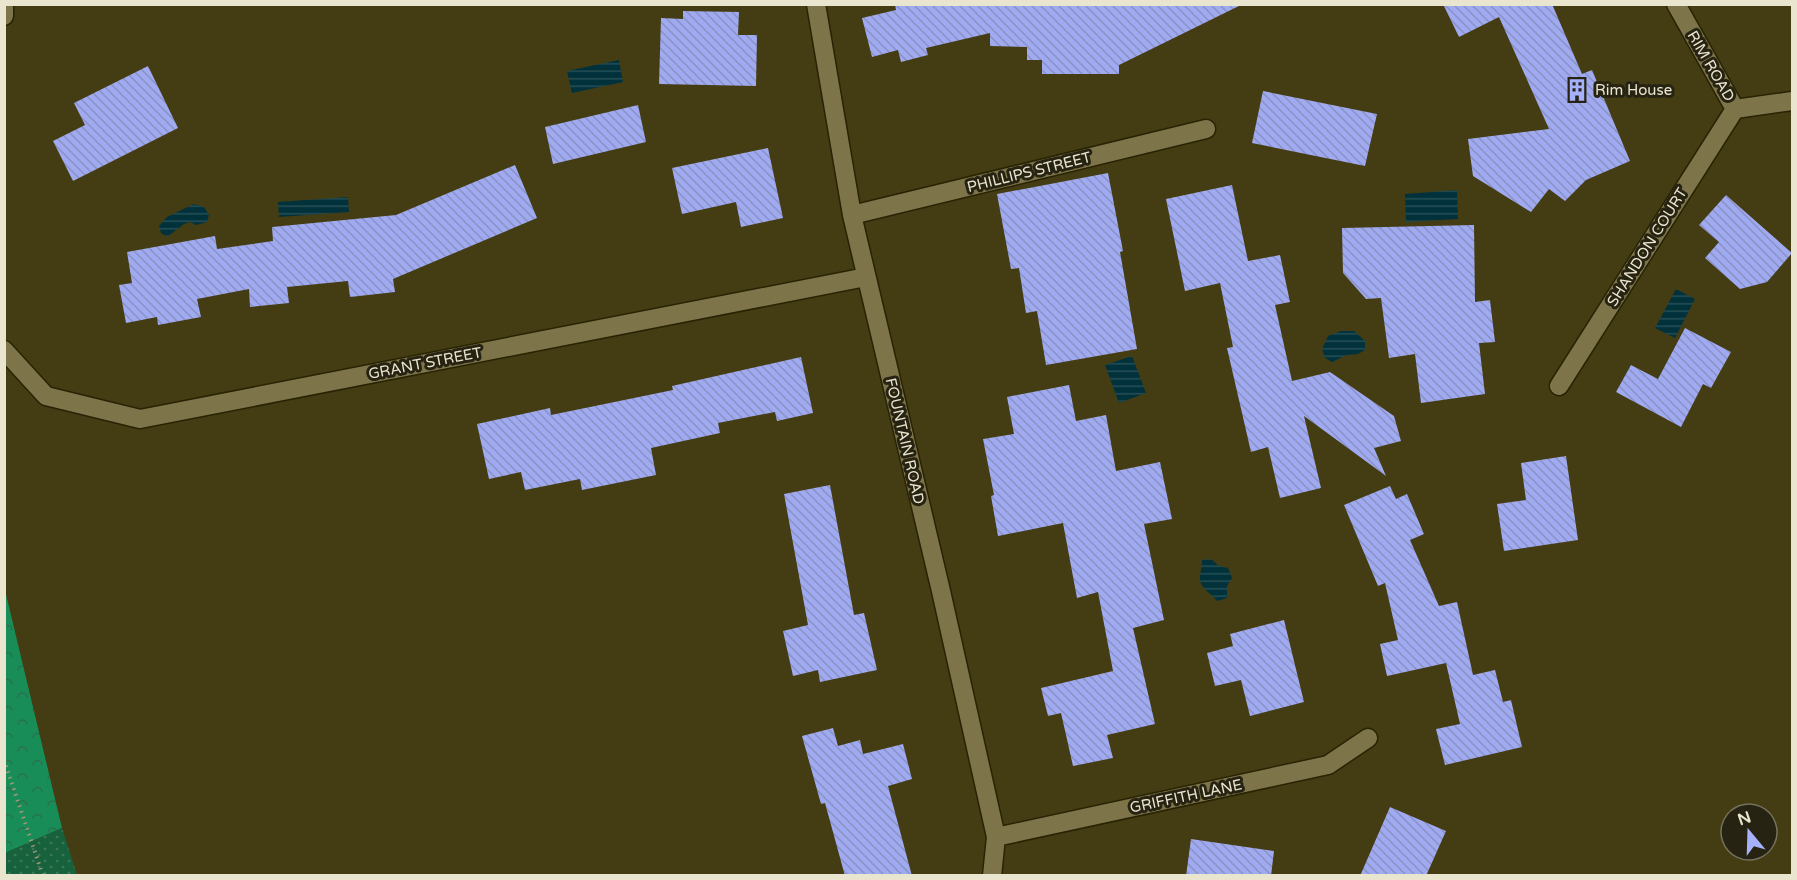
<svg xmlns="http://www.w3.org/2000/svg" width="1797" height="880" font-family="'Varela Round',sans-serif">
<style>
.forest{fill:url(#forest-crowns)}
.park{fill:url(#park-dots)}
.water{fill:url(#water-rules)}
.building{fill:url(#building-back-hatch)}
.lines{fill:none;stroke-linecap:round;stroke-linejoin:round}
.minor-casing{stroke:#292304;stroke-width:21}
.path{stroke:#9e9878;stroke-width:4;stroke-dasharray:1.5 4.5;stroke-linecap:butt}
.minor{stroke:#7d744a;stroke-width:18}
.labels{text-anchor:middle;dominant-baseline:central;stroke-width:6;stroke-linejoin:round;paint-order:stroke}
.street-label{font-size:15px;fill:#eae5cf;stroke:#272312}
.poi-label{font-size:15px;fill:#eae5cf;stroke:#272312;text-anchor:start}
</style>
<defs>
<pattern id="forest-crowns" width="20" height="18" patternUnits="userSpaceOnUse" patternTransform="scale(1.5)"><rect width="20" height="18" fill="#188d58"/><path d="M2 6a3 3 0 1 1 6 0M12 15a3 3 0 1 1 6 0" fill="none" stroke="#2a704e"/></pattern>
<pattern id="park-dots" width="8" height="8" patternUnits="userSpaceOnUse" patternTransform="scale(1.5)"><rect width="8" height="8" fill="#18613d"/><path d="M2 2h.1M6 6h.1" fill="none" stroke="#3a7858" stroke-width="1.8" stroke-linecap="round"/></pattern>
<pattern id="water-rules" width="6" height="5" patternUnits="userSpaceOnUse" patternTransform="scale(1.5)"><rect width="6" height="5" fill="#01313b"/><path d="M0 2.5h6" fill="none" stroke="#264f56"/></pattern>
<pattern id="building-back-hatch" width="6" height="6" patternUnits="userSpaceOnUse" patternTransform="scale(1.5)"><rect width="6" height="6" fill="#a0aaf0"/><path d="M-1 5l2 2M0 0l6 6M5-1l2 2" fill="none" stroke="#8a91c4"/></pattern>
</defs>
<rect width="100%" height="100%" fill="#443c12"/>
<!-- forest -->
<path class="forest" d="M 4,586 L 62,828 L 5,853 L 4,853 Z"/>
<!-- park -->
<path class="park" d="M 62,828 L 77,875 L 5,875 L 5,853 Z"/>
<!-- water -->
<path class="water" d="M 619,60 L 623,82 L 572,93 L 567,71 Z
M 1457,190 L 1458,219 L 1406,222 L 1405,194 Z
M 348,197 L 349,212 L 279,217 L 278,202 Z
M 194,204 L 204,207 L 209,215 L 207,222 L 196,225 L 190,222 L 184,224 L 167,237 L 161,233 L 159,226 L 167,217 Z
M 1676,289 L 1695,299 L 1675,338 L 1655,328 Z
M 1341,331 L 1354,331 L 1365,341 L 1365,350 L 1358,354 L 1347,355 L 1332,362 L 1325,358 L 1322,349 L 1328,336 Z
M 1132,356 L 1146,393 L 1119,403 L 1105,365 Z
M 1211,559 L 1219,566 L 1228,568 L 1232,578 L 1227,586 L 1227,598 L 1217,601 C 1211,593 1198,587 1200,576 C 1201,570 1202,566 1202,560 Z"/>
<!-- building -->
<path class="building" d="M 895,4 L 1243,4 L 1119,65 L 1119,74 L 1042,74 L 1042,60 L 1027,60 L 1027,47 L 990,46 L 990,33 L 926,48 L 928,55 L 901,62 L 898,50 L 872,57 L 862,18 L 896,10 Z
M 1443,4 L 1552,4 L 1582,74 L 1592,70 L 1630,161 L 1586,180 L 1565,201 L 1549,189 L 1531,212 L 1473,176 L 1468,139 L 1549,129 L 1499,17 L 1459,37 Z
M 683,11 L 739,12 L 738,35 L 757,35 L 756,86 L 659,84 L 661,18 L 683,19 Z
M 148,66 L 178,128 L 73,181 L 53,141 L 85,125 L 74,103 Z
M 1263,91 L 1377,114 L 1365,166 L 1252,143 Z
M 638,105 L 646,142 L 553,164 L 545,127 Z
M 768,148 L 783,218 L 741,227 L 736,202 L 682,214 L 672,168 Z
M 515,165 L 537,218 L 393,279 L 395,292 L 350,297 L 348,281 L 287,287 L 289,303 L 250,307 L 249,289 L 197,299 L 201,317 L 158,325 L 157,317 L 126,323 L 119,285 L 132,283 L 127,252 L 215,236 L 217,249 L 273,241 L 272,227 L 396,215 Z
M 1108,173 L 1123,251 L 1120,252 L 1137,349 L 1046,365 L 1037,311 L 1026,313 L 1019,268 L 1011,269 L 997,194 Z
M 1232,185 L 1248,261 L 1280,255 L 1290,302 L 1275,305 L 1292,381 L 1330,372 L 1394,416 L 1401,441 L 1374,448 L 1386,476 L 1304,416 L 1321,488 L 1280,498 L 1268,447 L 1251,452 L 1227,348 L 1233,347 L 1220,283 L 1185,291 L 1166,199 Z
M 1726,195 L 1792,253 L 1767,282 L 1740,289 L 1705,258 L 1719,242 L 1699,225 Z
M 1474,225 L 1475,302 L 1490,300 L 1495,342 L 1479,343 L 1485,394 L 1421,403 L 1415,354 L 1389,358 L 1381,298 L 1366,299 L 1343,273 L 1342,228 Z
M 1685,328 L 1731,352 L 1711,388 L 1703,384 L 1681,427 L 1616,392 L 1631,365 L 1658,379 Z
M 801,357 L 813,413 L 777,421 L 775,412 L 718,423 L 720,433 L 651,448 L 656,475 L 582,490 L 580,479 L 525,490 L 521,472 L 489,479 L 477,424 L 550,408 L 551,415 L 673,390 L 672,386 Z
M 1069,385 L 1076,421 L 1106,415 L 1116,471 L 1160,462 L 1172,519 L 1144,524 L 1164,620 L 1133,628 L 1155,724 L 1107,735 L 1113,758 L 1073,766 L 1061,713 L 1048,716 L 1041,688 L 1113,671 L 1098,592 L 1077,598 L 1063,523 L 998,536 L 991,496 L 994,495 L 983,439 L 1014,434 L 1007,397 Z
M 1566,456 L 1578,540 L 1504,551 L 1497,504 L 1526,500 L 1521,463 Z
M 830,485 L 854,615 L 864,613 L 877,670 L 820,682 L 818,670 L 793,676 L 783,631 L 808,625 L 784,494 Z
M 1390,486 L 1396,499 L 1407,494 L 1424,534 L 1410,540 L 1439,606 L 1457,602 L 1473,675 L 1495,670 L 1503,702 L 1511,700 L 1522,747 L 1445,765 L 1436,729 L 1460,724 L 1446,663 L 1387,676 L 1380,644 L 1398,640 L 1385,583 L 1378,586 L 1344,505 Z
M 1284,620 L 1304,702 L 1250,716 L 1241,680 L 1215,686 L 1207,653 L 1233,646 L 1230,634 Z
M 833,728 L 838,746 L 860,740 L 863,754 L 903,744 L 912,779 L 888,786 L 912,876 L 845,876 L 825,803 L 821,804 L 802,736 Z
M 1390,807 L 1446,831 L 1426,876 L 1360,876 Z
M 1191,839 L 1274,851 L 1271,876 L 1186,876 Z"/>
<g class="lines">
<!-- minor casing -->
<g class="minor-casing">
<path id="minor" d="M 816,4 L 852,215 L 941,591 L 996,837 L 992,876
M 1676,4 L 1735,109 L 1792,101
M 4,7 L 4,16
M 852,215 L 1206,129
M 4,350 L 46,396 L 140,419 L 866,277
M 1559,386 L 1735,109
M 996,837 L 1328,765 L 1368,738"/>
</g>
<!-- path -->
<path class="path" d="M 4,760 L 43,876"/>
<!-- minor -->
<use href="#minor" class="minor"/>
</g>
<!-- icons -->
<defs>
<g id="building-bare" transform="scale(1.8)"><path d="M-4-6H4V6H1V3H-1V6H-4ZM-2.5-4.3h1.7v1.8h-1.7ZM.8-4.3h1.7v1.8H.8ZM-2.5-1h1.7V.8h-1.7ZM.8-1h1.7V.8H.8Z" fill="#a6b1fc" stroke="#272312" stroke-width="2.5" paint-order="stroke"/></g>
</defs>
<g fill-rule="evenodd">
<use href="#building-bare" x="1577" y="90"/>
</g>
<g class="labels">
<!-- street labels -->
<g class="street-label">
<text transform="translate(1711 66) rotate(60)">RIM ROAD</text>
<text transform="translate(1029 172) rotate(-14)">PHILLIPS STREET</text>
<text transform="translate(1647 247) rotate(-58)">SHANDON COURT</text>
<text transform="translate(425 363) rotate(-11)">GRANT STREET</text>
<text transform="translate(905 441) rotate(77)">FOUNTAIN ROAD</text>
<text transform="translate(1186 796) rotate(-12)">GRIFFITH LANE</text>
</g>
<!-- poi labels -->
<g class="poi-label">
<text x="1595" y="90">Rim House</text>
</g>
</g>
<!-- border -->
<rect width="1797" height="880" fill="none" stroke="#eae5cf" stroke-width="12"/>
<!-- north arrow -->
<g transform="translate(1749 832) rotate(341)"><circle r="28" fill="#272312" stroke="#75715e" stroke-width="1.5"/>
<path d="M0-4.5L10 22L0 15L-10 22Z" fill="#a6b1fc"/>
<text y="-9" font-size="16" font-weight="bold" text-anchor="middle" fill="#eae5cf">N</text>
</g>
</svg>
